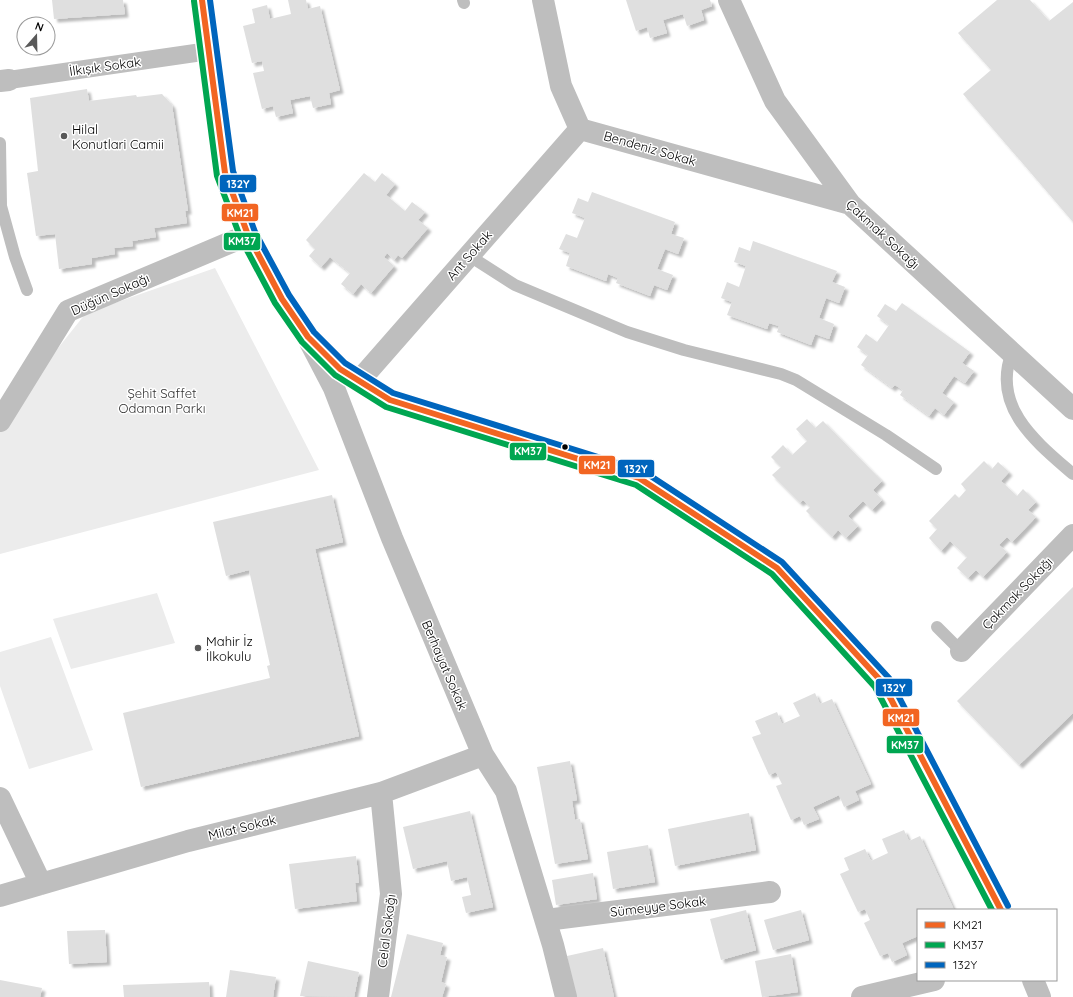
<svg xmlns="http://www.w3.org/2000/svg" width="1073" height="997" font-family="Quicksand,sans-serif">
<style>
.green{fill:#ececec}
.building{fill:#dfdfdf;filter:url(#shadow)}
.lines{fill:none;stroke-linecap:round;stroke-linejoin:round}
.service{stroke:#bebebe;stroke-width:12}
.pedestrian{stroke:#bebebe;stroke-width:18}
.minor{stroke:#bebebe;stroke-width:22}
.tertiary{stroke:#bebebe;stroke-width:22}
.bus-1-casing{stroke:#fff;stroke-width:9}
.bus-2-casing{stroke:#fff;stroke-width:9}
.bus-3-casing{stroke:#fff;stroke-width:9}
.bus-1{stroke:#f26522;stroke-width:6}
.bus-2{stroke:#00a651;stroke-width:6}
.bus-3{stroke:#0065bd;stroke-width:6}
.poi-dot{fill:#595959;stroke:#fff;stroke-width:1.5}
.bus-dot{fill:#000;stroke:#fff;stroke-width:1.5}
.labels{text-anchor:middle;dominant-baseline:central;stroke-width:3;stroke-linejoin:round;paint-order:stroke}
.street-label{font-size:13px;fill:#000;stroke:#fff}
.poi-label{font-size:13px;fill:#000;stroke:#fff;text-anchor:start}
.park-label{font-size:13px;fill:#333;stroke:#fff}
.line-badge{stroke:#fff;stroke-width:1.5}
.badge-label{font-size:11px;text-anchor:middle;font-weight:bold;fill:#fff}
</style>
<defs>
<filter id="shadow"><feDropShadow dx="3.5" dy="3.5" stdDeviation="1" flood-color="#0004"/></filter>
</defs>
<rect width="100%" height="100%" fill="#fff"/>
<!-- green -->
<path class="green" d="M 215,268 L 319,470 L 0,554 L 0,421 L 86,313 Z
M 157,593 L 175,643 L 71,669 L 53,619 Z
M 51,637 L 93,750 L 29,769 L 0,686 L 0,652 Z"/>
<!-- building -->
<path class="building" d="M 52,0 L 123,0 L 125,14 L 54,19 Z
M 288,0 L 306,0 L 308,9 L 320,6 L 340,90 L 329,93 L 331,104 L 313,108 L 310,96 L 290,100 L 293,113 L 276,117 L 273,106 L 262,109 L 253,73 L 264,71 L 262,61 L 252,63 L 243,26 L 255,23 L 252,9 L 267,5 L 270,19 L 291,14 Z
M 626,0 L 710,0 L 712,6 L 701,10 L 704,20 L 687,26 L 683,14 L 663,20 L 667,33 L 650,38 L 647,27 L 636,31 Z
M 997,0 L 1030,0 L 1049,21 L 1073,2 L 1073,222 L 963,94 L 991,70 L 958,33 Z
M 87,89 L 89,101 L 136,95 L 137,97 L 162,94 L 172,105 L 188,211 L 185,211 L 187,223 L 154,228 L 156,237 L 132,241 L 133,246 L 114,248 L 115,254 L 92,258 L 92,264 L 59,269 L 55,234 L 36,236 L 27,173 L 38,171 L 30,98 Z
M 364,173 L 375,182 L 382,173 L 395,184 L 386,195 L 405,211 L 412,202 L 425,212 L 418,220 L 428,228 L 402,258 L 398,255 L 394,260 L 387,253 L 384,257 L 394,266 L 371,293 L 361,284 L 353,294 L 341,284 L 350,273 L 330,257 L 321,267 L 309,256 L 315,249 L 306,240 Z
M 592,192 L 675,222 L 671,234 L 684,238 L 678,254 L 665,249 L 657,269 L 673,275 L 667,290 L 654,285 L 650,296 L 616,283 L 618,278 L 608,274 L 606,281 L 566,266 L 570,253 L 559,249 L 566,234 L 577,238 L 585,218 L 572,213 L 578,198 L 588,202 Z
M 753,241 L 837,271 L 832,282 L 845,287 L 839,303 L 826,298 L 819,318 L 834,324 L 829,339 L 815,334 L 811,345 L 777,332 L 779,326 L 769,323 L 767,329 L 727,315 L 732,302 L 721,298 L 727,282 L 739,287 L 746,266 L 734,262 L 739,247 L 750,251 Z
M 902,303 L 970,352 L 962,363 L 974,371 L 965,383 L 954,376 L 942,393 L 954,402 L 944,415 L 935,408 L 929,416 L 900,395 L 903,390 L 895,385 L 892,388 L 861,365 L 868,355 L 857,347 L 866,334 L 877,342 L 889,325 L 877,316 L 885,304 L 896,311 Z
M 807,419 L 815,428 L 823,421 L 882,481 L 873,490 L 882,500 L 872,510 L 863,501 L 848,516 L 858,526 L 846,538 L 838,530 L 832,537 L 806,511 L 810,507 L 803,500 L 800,503 L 772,475 L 781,467 L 771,457 L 783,445 L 792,455 L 807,441 L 796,429 Z
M 984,461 L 992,469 L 998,462 L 1009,472 L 1001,481 L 1017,496 L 1023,489 L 1036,502 L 1028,510 L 1036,517 L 1012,542 L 1007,537 L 999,545 L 1007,552 L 983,577 L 976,570 L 968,578 L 957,568 L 967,557 L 950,541 L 941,551 L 929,538 L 937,529 L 929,521 L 955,494 L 959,498 L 966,490 L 961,484 Z
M 332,495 L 343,542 L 315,549 L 359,736 L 141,787 L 123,713 L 270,678 L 267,666 L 270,665 L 249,570 L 226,576 L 213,522 Z
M 1073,587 L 1073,713 L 1019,765 L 957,701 Z
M 815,693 L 820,704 L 832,699 L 871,784 L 855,791 L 859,800 L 844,807 L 839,795 L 813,807 L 819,819 L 804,825 L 800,816 L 791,820 L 776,786 L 782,784 L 776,772 L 769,775 L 752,737 L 761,734 L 755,721 L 777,712 L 782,724 L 800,716 L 793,703 Z
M 570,761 L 577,800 L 572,801 L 575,820 L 580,819 L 588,859 L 555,864 L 537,767 Z
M 470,811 L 493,907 L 466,913 L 462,897 L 471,895 L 467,877 L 451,881 L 447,861 L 413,869 L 403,827 Z
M 749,813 L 756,850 L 675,866 L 668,829 Z
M 904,830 L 909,841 L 920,836 L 954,910 L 918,910 L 918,936 L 902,943 L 907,955 L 892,962 L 888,953 L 880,956 L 864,923 L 870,920 L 865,909 L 858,912 L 840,874 L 849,870 L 844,858 L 865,849 L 871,861 L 888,853 L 882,839 Z
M 648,845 L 655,882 L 613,889 L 607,852 Z
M 356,856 L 359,883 L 355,883 L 357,901 L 295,909 L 289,864 Z
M 593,873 L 597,899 L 556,905 L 552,880 Z
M 746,910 L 756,950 L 721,960 L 710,919 Z
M 801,910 L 809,940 L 773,950 L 764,920 Z
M 105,930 L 107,962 L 69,964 L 67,931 Z
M 407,934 L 443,943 L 440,955 L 447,957 L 441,982 L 446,984 L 442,997 L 391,997 Z
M 603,948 L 614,997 L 575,997 L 567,956 Z
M 791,954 L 798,992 L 762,997 L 755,961 Z
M 308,961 L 359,972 L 354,997 L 300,996 Z
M 230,970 L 276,977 L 273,997 L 226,997 Z
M 0,980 L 42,988 L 40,997 L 0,997 Z
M 209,982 L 210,997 L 124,997 L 123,985 Z"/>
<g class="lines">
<!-- service -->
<path class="service" d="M 463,0 L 464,3
M 0,143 L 1,206 L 15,257 L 27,290
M 468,255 L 515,285 L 627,332 L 684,350 L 781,374 L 796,380 L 886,435 L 936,469
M 1012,352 C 991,407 1036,442 1073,474
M 937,627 L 961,651"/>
<!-- pedestrian -->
<path class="pedestrian" d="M 9,80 L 209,51"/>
<!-- minor -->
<path class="minor" d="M 543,0 L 561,86 L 580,129 L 850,204
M 729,0 L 775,101 L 850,204 L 1073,409
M 0,81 L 9,80
M 310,342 L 334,388 L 392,538 L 483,755 L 506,791 L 553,945 L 566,997
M 359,381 L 580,129
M 0,421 L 68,311 L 248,235
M 961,651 L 1073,535
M 0,798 L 41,884
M 0,896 L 188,841 L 381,793 L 483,755
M 546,920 L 770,892
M 378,997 L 391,894 L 381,793
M 862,997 L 934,980"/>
<!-- tertiary -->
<path class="tertiary" d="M 202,0 L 225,173 L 248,235 L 282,299 L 308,337 L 340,369 L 390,400 L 639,478 L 777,568 L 882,682 L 1001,910
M 1033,980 L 1040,997"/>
<!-- bus-1 casing -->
<g class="bus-1-casing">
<path id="bus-1" d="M 202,0 L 225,173 L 248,235 L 282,299 L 308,337 L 340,369 L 390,400 L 639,478 L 777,568 L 882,682 L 1001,910"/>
</g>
<!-- bus-2 casing -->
<g class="bus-2-casing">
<path id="bus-2" d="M 194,1 L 217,176 L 241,239 L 275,303 L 302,342 L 335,375 L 386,407 L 636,485 L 772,574 L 875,687 L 992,910"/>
</g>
<!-- bus-3 casing -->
<g class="bus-3-casing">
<path id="bus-3" d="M 210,0 L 233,171 L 255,232 L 289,295 L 314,332 L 345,363 L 393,393 L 643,471 L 782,562 L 889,678 L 1008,906"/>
</g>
<!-- bus-1 -->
<use href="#bus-1" class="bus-1"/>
<!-- bus-2 -->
<use href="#bus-2" class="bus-2"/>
<!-- bus-3 -->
<use href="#bus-3" class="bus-3"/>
</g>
<!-- markers -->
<g class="poi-dot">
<circle cx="64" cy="136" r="4"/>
<circle cx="198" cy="648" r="4"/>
</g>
<circle class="bus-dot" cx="565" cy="447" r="3.5"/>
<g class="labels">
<!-- street labels -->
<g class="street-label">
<text transform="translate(105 66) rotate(-8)">İlkışık Sokak</text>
<text transform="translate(650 148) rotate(16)">Bendeniz Sokak</text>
<text transform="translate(883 234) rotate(43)">Çakmak Sokağı</text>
<text transform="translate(469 255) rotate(-49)">Ant Sokak</text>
<text transform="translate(110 294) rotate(-24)">Düğün Sokağı</text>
<text transform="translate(1017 593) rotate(-46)">Çakmak Sokağı</text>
<text transform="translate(445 665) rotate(67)">Berhayat Sokak</text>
<text transform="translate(242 827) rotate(-14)">Milat Sokak</text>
<text transform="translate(658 906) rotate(-7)">Sümeyye Sokak</text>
<text transform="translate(386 931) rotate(-83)">Celal Sokağı</text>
</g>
<!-- poi labels -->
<g class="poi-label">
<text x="72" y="129">Hilal<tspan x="72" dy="15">Konutlari Camii</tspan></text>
<text x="206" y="641">Mahir İz<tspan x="206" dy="15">İlkokulu</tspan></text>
</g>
<!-- park labels -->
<g class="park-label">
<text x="162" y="393">Şehit Saffet<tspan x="162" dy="15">Odaman Parkı</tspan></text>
</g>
</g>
<g class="line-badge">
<rect x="219" y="174" width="38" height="19" rx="4" fill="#0065bd"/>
<rect x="221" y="203" width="38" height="19" rx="4" fill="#f26522"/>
<rect x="223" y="232" width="38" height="19" rx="4" fill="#00a651"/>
<rect x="509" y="442" width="38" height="19" rx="4" fill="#00a651"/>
<rect x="578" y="455" width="38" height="20" rx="4" fill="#f26522"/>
<rect x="617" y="459" width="38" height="19" rx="4" fill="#0065bd"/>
<rect x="875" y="678" width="38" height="19" rx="4" fill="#0065bd"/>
<rect x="882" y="708" width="38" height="19" rx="4" fill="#f26522"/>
<rect x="886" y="735" width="38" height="19" rx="4" fill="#00a651"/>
</g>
<g class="badge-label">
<text x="238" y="188">132Y</text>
<text x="240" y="217">KM21</text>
<text x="242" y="245">KM37</text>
<text x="528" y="455">KM37</text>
<text x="597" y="469">KM21</text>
<text x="636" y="473">132Y</text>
<text x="894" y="692">132Y</text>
<text x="901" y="722">KM21</text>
<text x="905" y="749">KM37</text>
</g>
<!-- legend -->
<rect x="917" y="909" width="140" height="72" fill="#ffffff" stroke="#999999"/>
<rect x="925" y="922" width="20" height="6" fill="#f26522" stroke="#999999"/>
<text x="953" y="929" font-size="12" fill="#000000">KM21</text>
<rect x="925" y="942" width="20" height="6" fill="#00a651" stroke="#999999"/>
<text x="953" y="949" font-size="12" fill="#000000">KM37</text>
<rect x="925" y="962" width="20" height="6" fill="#0065bd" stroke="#999999"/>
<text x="953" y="969" font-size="12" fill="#000000">132Y</text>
<!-- north arrow -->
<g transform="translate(36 36) rotate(20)"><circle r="19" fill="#ffffff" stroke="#999999"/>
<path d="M0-3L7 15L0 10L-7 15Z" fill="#595959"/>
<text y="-6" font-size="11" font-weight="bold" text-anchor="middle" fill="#000000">N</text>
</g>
</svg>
